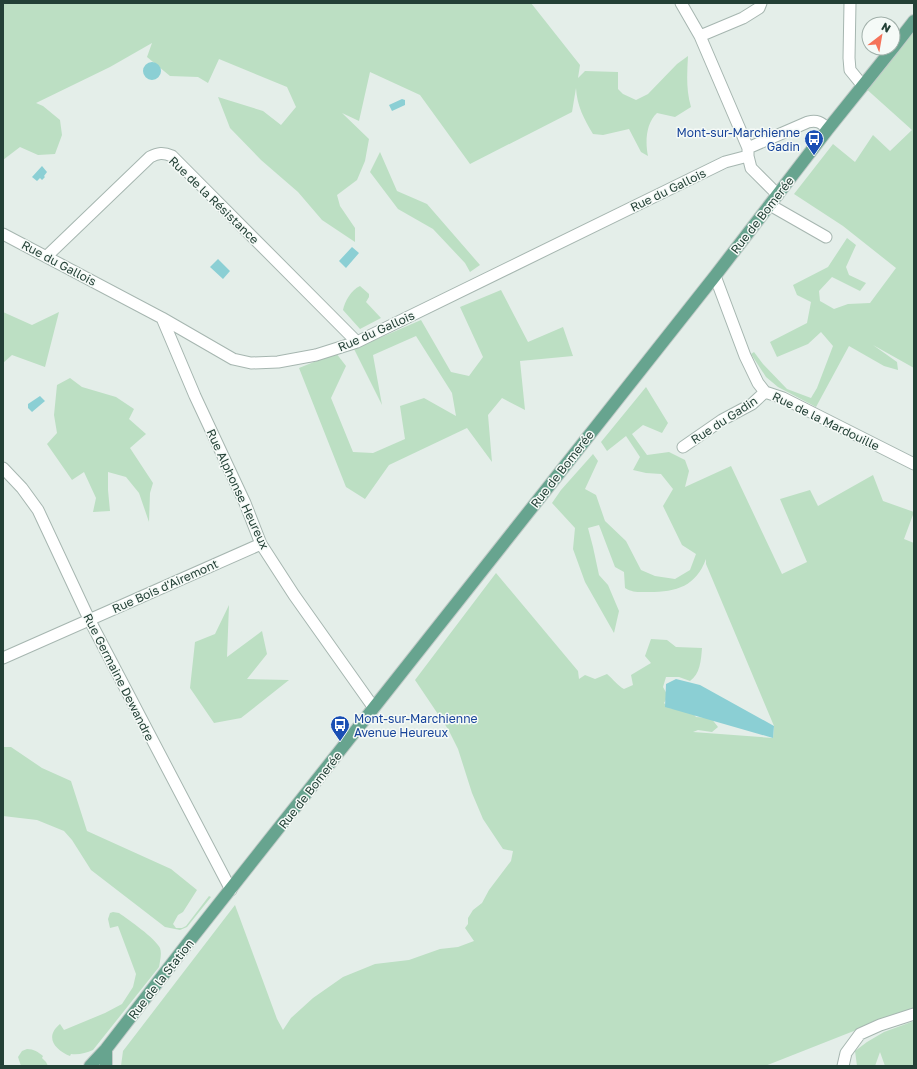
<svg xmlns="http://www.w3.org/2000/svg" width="917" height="1069" font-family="'Golos Text',sans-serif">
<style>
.green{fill:#bcdfc3}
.water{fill:#8bcfd4}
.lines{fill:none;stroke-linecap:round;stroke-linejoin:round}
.minor-casing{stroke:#a6b6b0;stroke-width:13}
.major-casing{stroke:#c1cac7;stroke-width:14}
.minor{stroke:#fff;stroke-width:11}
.major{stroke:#67a48f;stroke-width:12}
.labels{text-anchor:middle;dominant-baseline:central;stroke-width:3;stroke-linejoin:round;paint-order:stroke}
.transit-label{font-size:12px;fill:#164399;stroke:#f5faf7;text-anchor:end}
.street-label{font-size:12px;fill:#234036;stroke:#f5faf7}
</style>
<rect width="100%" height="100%" fill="#e4eee9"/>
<!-- green -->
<path class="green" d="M 3,3 L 531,3 L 580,65 L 578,78 L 585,71 L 618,72 L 618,89 L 623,94 L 636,100 L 648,94 L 677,64 L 688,56 C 687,74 686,90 691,107 L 675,117 L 657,113 C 646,123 645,142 648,156 L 641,152 L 629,129 L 603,135 L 593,134 C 584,119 577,106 576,88 L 572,112 L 470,164 L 420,95 L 370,72 L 359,121 L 342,113 L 369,139 L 365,161 L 357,180 L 337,195 L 340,206 L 355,228 L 355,242 L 322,220 L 298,192 L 261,160 L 230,128 L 218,97 L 263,111 L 281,125 L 296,107 L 287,87 L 219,59 L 208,83 L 198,77 L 170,76 L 147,57 L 152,43 L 110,67 L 36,103 L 43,106 L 60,120 L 62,135 L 55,154 L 38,155 L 20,147 L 3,160 Z
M 914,21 L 914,368 L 873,345 L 897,362 L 898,370 L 884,366 L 849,346 L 816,407 L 778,387 L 766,377 L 751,354 L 754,352 L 763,364 L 787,389 L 811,398 L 817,388 L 833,346 L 821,332 L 808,344 L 777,357 L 770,342 L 807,323 L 811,302 L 797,295 L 793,285 L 828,267 L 847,238 L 856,245 L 846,267 L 849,275 L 866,283 L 860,291 L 832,277 L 819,291 L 820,301 L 834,309 L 848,304 L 870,303 L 896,268 L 843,226 L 794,194 L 833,144 L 855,162 L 873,135 L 890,151 L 912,130 L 863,86 Z
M 380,152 L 397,191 L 427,204 L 480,265 L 470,272 L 465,263 L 433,229 L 398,209 L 370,172 Z
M 360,286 L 369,294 L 369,297 L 366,302 L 381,318 L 360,329 L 343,310 C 345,301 351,290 360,286 Z
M 501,290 L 528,342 L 563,327 L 573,356 L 520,361 L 525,410 L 502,398 L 488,415 L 492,462 L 467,428 L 389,465 L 365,499 L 346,487 L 299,368 L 336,353 L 346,366 L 331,398 L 353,452 L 373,453 L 405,439 L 400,406 L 424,398 L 456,416 L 452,393 L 416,336 L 373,355 L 382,405 L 354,349 L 421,320 L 451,372 L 469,376 L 483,357 L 460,307 Z
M 3,312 L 32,325 L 59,312 L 45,367 L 12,355 L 3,363 Z
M 70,378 L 82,387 L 116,397 L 134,409 L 129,419 L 146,434 L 130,448 L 153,483 L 150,493 L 149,522 L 139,493 L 126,477 L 108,472 L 108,490 L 110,511 L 93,512 L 96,498 L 84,472 L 72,480 L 47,444 L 57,433 L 54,415 L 57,385 Z
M 646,387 L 668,423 L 662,433 L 643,425 L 632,434 L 647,455 L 669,452 L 685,460 L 689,471 L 685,487 L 731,466 L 782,574 L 807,562 L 780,499 L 810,490 L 818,506 L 873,475 L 883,501 L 914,512 L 904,539 L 914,543 L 914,1009 L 869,1025 L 765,1066 L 121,1066 L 123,1051 L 235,905 L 277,1019 L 283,1030 L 291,1018 L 313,998 L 343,977 L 375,964 L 409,960 L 440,949 L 458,947 L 474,941 L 465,928 L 468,924 L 468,918 L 473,910 L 482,903 L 489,890 L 511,861 L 513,851 L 503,849 L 483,819 L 472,793 L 458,749 L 448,729 L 415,680 L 496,573 L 578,671 L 579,679 L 585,675 L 595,679 L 607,674 C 613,679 618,686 624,689 L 633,685 L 631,675 L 651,663 L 645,656 L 651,639 L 667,640 L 676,647 L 702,648 C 701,661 700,674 690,681 L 679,677 L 666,677 L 663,687 L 668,696 L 664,703 L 669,708 L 692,712 L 696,717 L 711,718 L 718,727 L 712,732 L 698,730 L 693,732 L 773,738 L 774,726 L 706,564 L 706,559 C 696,586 677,592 649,592 C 640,592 633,593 625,588 L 624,572 L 615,567 L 599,525 L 588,528 L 593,547 L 599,575 L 608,585 L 619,611 L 614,633 L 585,582 L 573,549 L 575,528 L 552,503 L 561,490 L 593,454 L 598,461 L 585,489 L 596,495 L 605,521 L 626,541 L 641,570 L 655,576 L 675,579 L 690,570 L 696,554 L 682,545 L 663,506 L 673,489 L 661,474 L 646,473 L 633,470 L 640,457 L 626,436 L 607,451 L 601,442 Z
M 229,605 L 227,657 L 262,631 L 267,654 L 247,679 L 289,680 L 241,718 L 214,723 L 190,688 L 195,642 L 215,634 Z
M 3,747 L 11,747 L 42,768 L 71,781 L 87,831 L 171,869 L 197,890 L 183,912 L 178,915 L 173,924 L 176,928 L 182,928 L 186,926 L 209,896 L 211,897 L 187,927 L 180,930 L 165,927 L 91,870 L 72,840 L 64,831 L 37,820 L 3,816 Z
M 113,912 L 119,913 C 129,920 155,938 160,948 C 162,954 160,961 159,967 L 93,1050 C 86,1053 79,1055 71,1054 L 70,1056 C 55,1050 44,1037 60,1024 L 64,1030 L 105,1013 L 122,1004 L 133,987 L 136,974 L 118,926 L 110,928 L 108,919 L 110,913 Z
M 914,1021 L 914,1066 L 885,1066 L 880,1052 L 875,1066 L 857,1066 L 855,1051 L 867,1042 L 884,1032 Z
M 27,1049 C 34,1049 38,1052 43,1056 L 42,1058 L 46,1062 L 48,1066 L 21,1066 L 18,1057 L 22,1051 Z"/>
<!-- water -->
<path class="water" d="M143 71a9 9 0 1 1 18 0a9 9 0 1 1-18 0Z
M 402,99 L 405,100 L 405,105 L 392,111 L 389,105 Z
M 42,166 L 47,172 L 44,176 L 45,177 L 42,180 L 40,178 L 37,181 L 32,177 Z
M 352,247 L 359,253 L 346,268 L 339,261 Z
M 218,259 L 230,271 L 223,279 L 210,267 Z
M 40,396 L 45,401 L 32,412 L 28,408 L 28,404 Z
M 676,679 L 700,685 L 774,726 L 773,738 L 665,707 L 666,684 Z"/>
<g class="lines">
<!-- minor casing -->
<g class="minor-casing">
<path id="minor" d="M 681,3 L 700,36 L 748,148 L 748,156 L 751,168 L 778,195
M 850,3 L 849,58 L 850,70 L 863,86
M 700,36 L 743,18 L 759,8 L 761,3
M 748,148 L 808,122 C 817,120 821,122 828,129
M 770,205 L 826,237
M 3,234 L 162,318 L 233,359 L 251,363 L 278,362 L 316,355 L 357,342 L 725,162 L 748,156
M 47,256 L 150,157 C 158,153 163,152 172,156 L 357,342
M 715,276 L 745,356 L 758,383 L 765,392 L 783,398 L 914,464
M 162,318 L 195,396 L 245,503 L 261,544 L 294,595 L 374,708
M 683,447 L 722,420 L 752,404 L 765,392
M 3,468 L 22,488 L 38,510 L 89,619 L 231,890
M 3,658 L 261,544
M 843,1066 L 846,1053 L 860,1034 L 880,1025 L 914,1014"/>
</g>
<!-- major casing -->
<g class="major-casing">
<path id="major" d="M 893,48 L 914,21
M 106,1049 L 106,1066
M 90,1066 L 106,1049 L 191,939 L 715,276 L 828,129 L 893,48"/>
</g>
<!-- minor -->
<use href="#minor" class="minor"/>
<!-- major -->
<use href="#major" class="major"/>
</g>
<!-- icons -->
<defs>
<g id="bus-pin" transform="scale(1)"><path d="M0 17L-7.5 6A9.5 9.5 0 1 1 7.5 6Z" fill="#1a4fb4" stroke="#f5faf7"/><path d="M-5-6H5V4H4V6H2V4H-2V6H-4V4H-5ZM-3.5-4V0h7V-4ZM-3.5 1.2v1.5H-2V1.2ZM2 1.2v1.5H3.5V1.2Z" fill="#fff"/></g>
</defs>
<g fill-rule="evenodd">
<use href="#bus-pin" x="814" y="139"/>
<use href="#bus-pin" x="340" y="725"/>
</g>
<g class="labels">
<!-- transit labels -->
<g class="transit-label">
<text x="800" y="132">Mont-sur-Marchienne<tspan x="800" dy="14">Gadin</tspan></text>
<text x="354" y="718" text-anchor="start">Mont-sur-Marchienne<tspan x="354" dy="14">Avenue Heureux</tspan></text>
</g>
<!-- street labels -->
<g class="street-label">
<text transform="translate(668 190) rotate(-26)">Rue du Gallois</text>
<text transform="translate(214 200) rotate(44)">Rue de la Résistance</text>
<text transform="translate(762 215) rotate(-52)">Rue de Bomerée</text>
<text transform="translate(59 263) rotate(28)">Rue du Gallois</text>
<text transform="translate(376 331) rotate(-24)">Rue du Gallois</text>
<text transform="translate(724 420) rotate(-33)">Rue du Gadin</text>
<text transform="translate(826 421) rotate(26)">Rue de la Mardouille</text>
<text transform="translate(562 469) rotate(-52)">Rue de Bomerée</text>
<text transform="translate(238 489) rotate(65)">Rue Alphonse Heureux</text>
<text transform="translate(165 586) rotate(-24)">Rue Bois d'Airemont</text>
<text transform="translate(119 677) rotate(63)">Rue Germaine Dewandre</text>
<text transform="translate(310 790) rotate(-52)">Rue de Bomerée</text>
<text transform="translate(161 979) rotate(-52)">Rue de la Station</text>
</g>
</g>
<!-- border -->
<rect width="917" height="1069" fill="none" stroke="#234036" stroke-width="8"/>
<!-- north arrow -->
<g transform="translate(881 36) rotate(31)"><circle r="19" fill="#f5faf7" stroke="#a1b0aa"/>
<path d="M0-3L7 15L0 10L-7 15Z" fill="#f5735a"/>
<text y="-6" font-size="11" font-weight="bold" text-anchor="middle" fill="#234036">N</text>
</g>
</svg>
